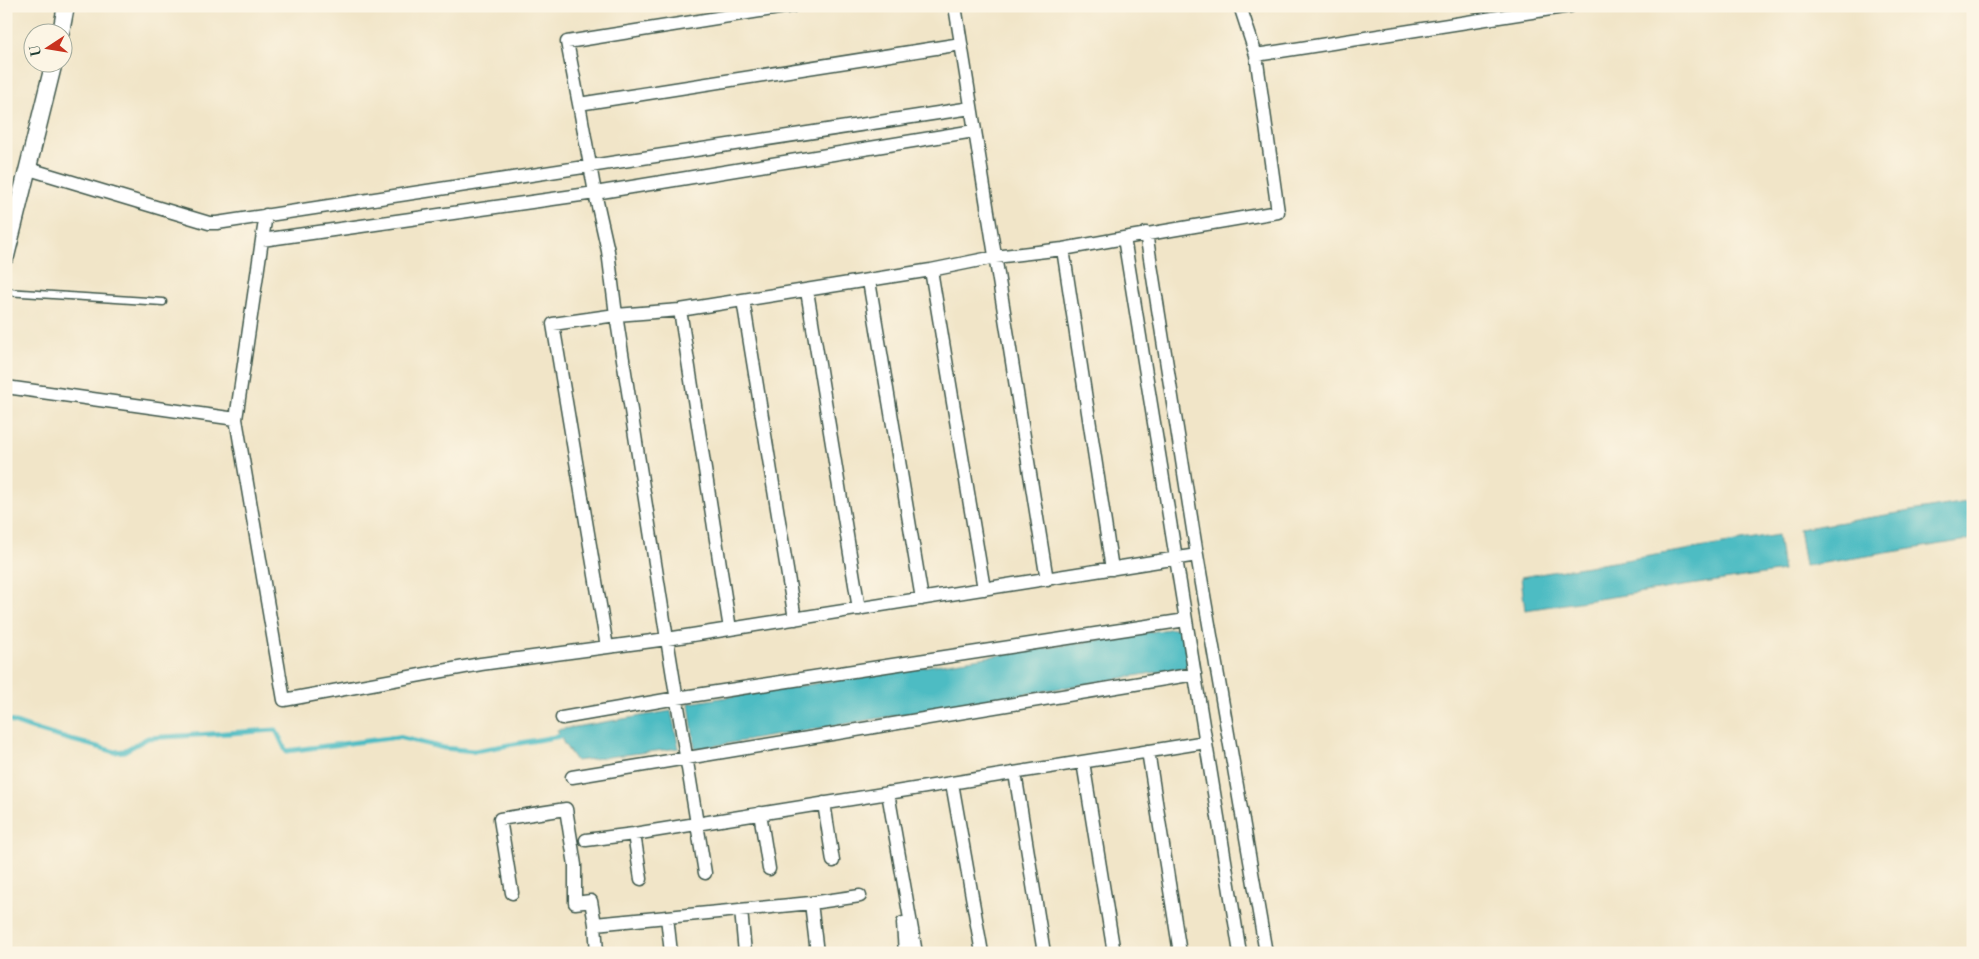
<svg xmlns="http://www.w3.org/2000/svg" width="1979" height="959" font-family="'Libre Bodoni',serif">
<style>
.water{fill:#4ebcc3;stroke:#367c7c}
.lines{fill:none;stroke-linecap:round;stroke-linejoin:round}
.stream{stroke:#4ebcc3;stroke-width:5}
.service-casing{stroke:#3e564a;stroke-width:9}
.minor-casing{stroke:#3e564a;stroke-width:15}
.tertiary-casing{stroke:#3e564a;stroke-width:19}
.service{stroke:#fff;stroke-width:6}
.minor{stroke:#fff;stroke-width:12}
.tertiary{stroke:#fff;stroke-width:16}
</style>
<rect width="100%" height="100%" fill="#fcf5e5"/>
<filter id="ink" filterUnits="userSpaceOnUse"><feTurbulence type="fractalNoise" baseFrequency=".02" numOctaves="2"/><feDisplacementMap in="SourceGraphic" scale="10" xChannelSelector="R" yChannelSelector="G"/><feConvolveMatrix kernelMatrix="1 2 1 2 8 2 1 2 1" color-interpolation-filters="sRGB"/></filter>
<filter id="wash" filterUnits="userSpaceOnUse"><feTurbulence type="fractalNoise" baseFrequency=".0096" numOctaves="4" result="noise"/><feDisplacementMap in="SourceGraphic" scale="20" xChannelSelector="R" yChannelSelector="G"/><feGaussianBlur stdDeviation="1.12" result="paint"/><feColorMatrix in="noise" values="0 0 0 0 0 0 0 0 0 0 0 0 0 0 0 0 0 1.4 0 .05"/><feComposite in="paint" operator="in"/></filter>
<g filter="url(#wash)">
<rect width="100%" height="100%" fill="#f1e5c8"/>
<!-- water -->
<path class="water" d="M 1973,501 L 1973,539 L 1805,566 L 1799,529 Z
M 1778,535 L 1783,571 L 1525,610 L 1521,577 Z
M 1182,627 L 1188,667 L 695,749 L 689,703 Z
M 671,711 L 679,748 L 576,761 L 564,744 L 557,730 Z"/>
<g class="lines">
<!-- stream -->
<path class="stream" d="M 6,719 C 41,734 79,741 115,752 L 124,751 L 148,738 L 276,730 L 286,751 L 398,737 L 444,748 L 474,751 L 561,736"/>
</g>
</g>
<g filter="url(#ink)">
<g class="lines">
<!-- service casing -->
<g class="service-casing">
<path id="service" d="M 6,292 L 163,302"/>
</g>
<!-- minor casing -->
<g class="minor-casing">
<path id="minor" d="M 955,6 L 1047,580
M 1256,55 L 1570,6
M 579,104 L 567,42 L 792,6
M 29,169 L 209,223 L 217,223 L 971,108
M 266,215 L 262,240 L 595,193 L 974,131
M 1124,238 L 1278,212 L 1256,55 L 1240,6
M 262,240 L 236,419 L 284,700 L 481,664 L 667,639 L 1197,555 L 1146,233
M 1063,249 L 1112,569
M 931,270 L 984,589
M 869,281 L 922,599
M 807,291 L 859,609
M 743,300 L 795,619
M 680,310 L 730,629
M 6,387 L 236,419
M 1197,555 L 1266,953
M 607,647 L 553,324 L 616,315 L 680,310 L 931,270 L 995,257 L 1063,249 L 1124,238 L 1240,953
M 562,718 L 677,698 L 1186,620
M 1148,751 L 1180,953
M 1083,762 L 1114,953
M 1015,773 L 1044,953
M 572,777 L 1195,674
M 952,783 L 982,953
M 888,793 L 916,953
M 824,803 L 833,861
M 760,813 L 769,869
M 634,834 L 641,879
M 586,840 L 634,834 L 1206,742
M 705,873 L 667,639 L 616,315 L 608,251 L 595,193 L 579,104 L 961,44
M 512,893 L 500,819 L 566,809 L 575,865 L 575,903 L 591,901 L 595,924
M 741,910 L 745,953
M 667,917 L 671,953
M 903,923 L 905,953
M 597,953 L 595,924 L 811,903
M 817,953 L 811,903 L 860,896"/>
</g>
<!-- tertiary casing -->
<g class="tertiary-casing">
<path id="tertiary" d="M 61,32 L 66,6
M 6,256 L 54,62"/>
</g>
<!-- service -->
<use href="#service" class="service"/>
<!-- minor -->
<use href="#minor" class="minor"/>
<!-- tertiary -->
<use href="#tertiary" class="tertiary"/>
</g>
</g>
<!-- margin -->
<rect width="1979" height="959" fill="none" stroke="#fcf5e5" stroke-width="25"/>
<!-- north arrow -->
<g transform="translate(48 48) rotate(258)"><circle r="24" fill="#fcf5e5" stroke="#a4ab9e"/>
<path d="M0-4L9 19L0 12L-9 19Z" fill="#c8321e"/>
<text y="-8" font-size="14" font-weight="bold" text-anchor="middle" fill="#1f3d34">U</text>
</g>
</svg>
